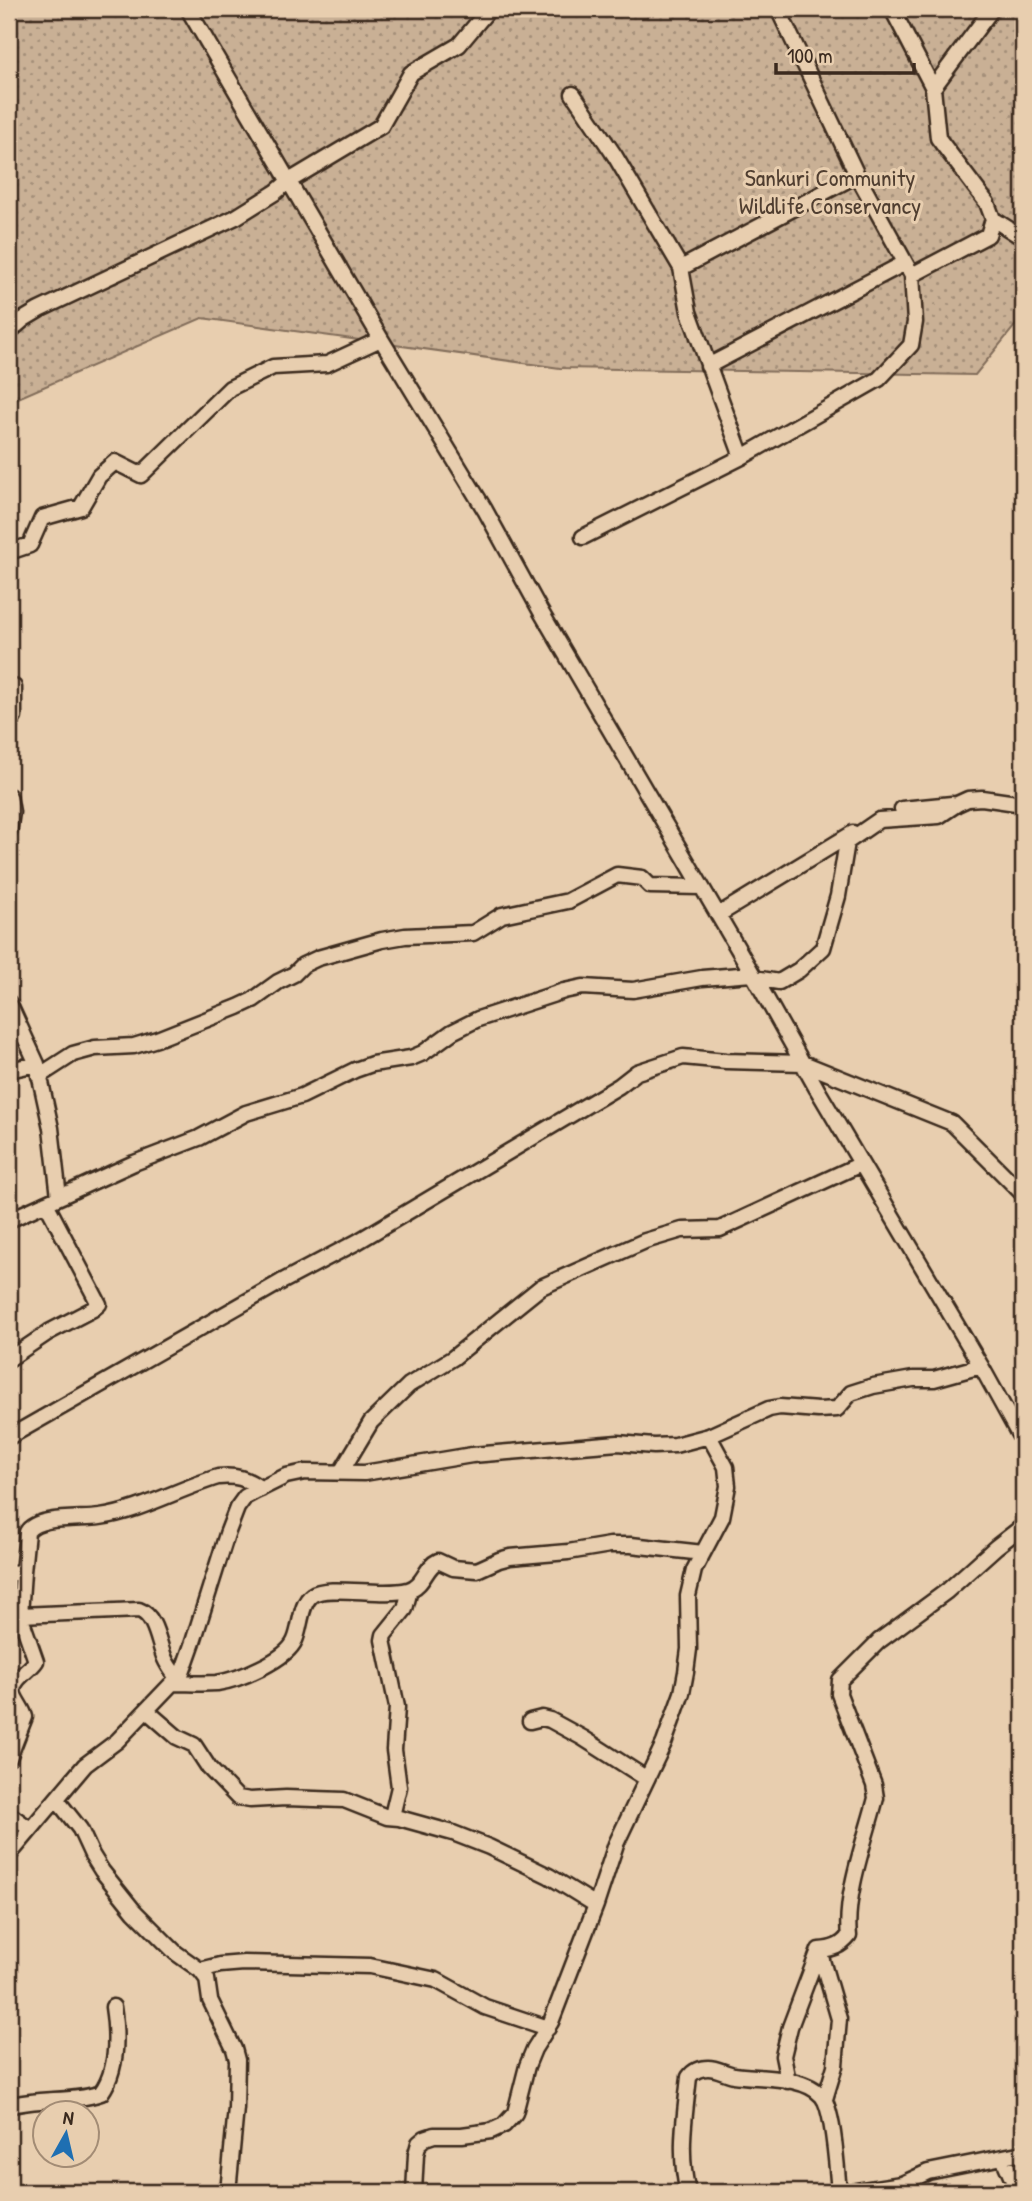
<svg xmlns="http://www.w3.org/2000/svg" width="1032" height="2201" font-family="'Patrick Hand',sans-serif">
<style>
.park{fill:url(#park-dots);stroke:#826d5a;stroke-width:2}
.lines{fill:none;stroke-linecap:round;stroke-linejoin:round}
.minor-casing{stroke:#3b2a1e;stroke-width:19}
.minor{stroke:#e8ceaf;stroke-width:14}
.labels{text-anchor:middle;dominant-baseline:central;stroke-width:6;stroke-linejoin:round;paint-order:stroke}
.park-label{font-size:24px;fill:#503e30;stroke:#e8ceaf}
</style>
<defs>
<pattern id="park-dots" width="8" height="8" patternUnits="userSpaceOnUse" patternTransform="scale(1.75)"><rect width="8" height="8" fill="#c9b095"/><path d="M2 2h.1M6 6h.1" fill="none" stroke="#a48f79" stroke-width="1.8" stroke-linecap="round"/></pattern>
</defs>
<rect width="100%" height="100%" fill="#e8ceaf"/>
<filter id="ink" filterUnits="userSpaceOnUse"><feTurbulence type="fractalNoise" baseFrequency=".0143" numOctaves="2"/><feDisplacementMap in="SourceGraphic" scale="14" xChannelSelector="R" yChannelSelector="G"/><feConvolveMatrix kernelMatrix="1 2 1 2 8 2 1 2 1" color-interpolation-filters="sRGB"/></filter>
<g filter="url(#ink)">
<!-- park -->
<path class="park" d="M 9,9 L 1023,9 L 1023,316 L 975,375 L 560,368 L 202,318 L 9,402 Z"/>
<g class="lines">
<!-- minor casing -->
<g class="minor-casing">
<path id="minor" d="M 188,9 L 381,339 L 485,510 L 541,612 L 755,978 L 817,1089 L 981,1366 L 1023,1442
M 778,9 L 857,175
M 892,9 L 933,88
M 573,94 L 615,156 L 681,268 L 689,312 L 742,457
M 993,219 L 1023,238
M 681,268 L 857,175 L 912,275
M 9,332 L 24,319 L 39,310 L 236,217 L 276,192 L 289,181 L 381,126 L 411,73 L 459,45 L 489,9
M 708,366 L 905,263
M 583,537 L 742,457 L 879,379 L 911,345 L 915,322 L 912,275 L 988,235 L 993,219 L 987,203 L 938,138 L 933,88 L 992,9
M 9,552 L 30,545 L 42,518 L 81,507 L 99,476 L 115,462 L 141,475 L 230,388 L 273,367 L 327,364 L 381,339
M 9,725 L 14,717 L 14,687
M 9,796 L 12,812 L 9,832
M 902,809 L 952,804
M 718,915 L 853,833
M 755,978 L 779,982 L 799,970 L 823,948 L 838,896 L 847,842 L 879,820 L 939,816 L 957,804 L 968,799 L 982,798 L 1023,804
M 9,1003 L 37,1064 L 51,1128 L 59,1197
M 9,1070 L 37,1064
M 39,1076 L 73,1054 L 95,1048 L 134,1046 L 157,1039 L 238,1007 L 253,1000 L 278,982 L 294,974 L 303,965 L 318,958 L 382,940 L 405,936 L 473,933 L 502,915 L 568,901 L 617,875 L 642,878 L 650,886 L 701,887
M 9,1220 L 134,1163 L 199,1138 L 246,1113 L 302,1096 L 355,1070 L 372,1064 L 411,1058 L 423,1053 L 452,1032 L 478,1019 L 564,991 L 583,987 L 633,990 L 702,978 L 752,974
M 9,1359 L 49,1332 L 93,1309 L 99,1304 L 46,1203
M 9,1437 L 281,1282 L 357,1242 L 619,1086 L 637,1072 L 683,1057 L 726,1061 L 803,1063 L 952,1123 L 1023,1194
M 341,1472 L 371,1422 L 409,1385 L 453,1358 L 541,1287 L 645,1241 L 682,1230 L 720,1229 L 861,1164
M 9,1573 L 23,1572 L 27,1532 C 37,1515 82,1520 100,1517 C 141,1511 178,1489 218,1477 C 236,1475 246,1478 261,1489
M 20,1615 L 139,1610 C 156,1616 158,1643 165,1659 C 168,1666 173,1672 177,1678
M 173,1683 C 188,1683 202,1684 217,1683 C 238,1680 287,1660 295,1640 C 301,1627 300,1604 312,1595 C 327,1584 383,1597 408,1590 C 424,1586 425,1567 438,1561 L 453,1568 L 477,1570 L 499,1560 L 510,1557 L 568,1552 L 610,1545 L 631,1545 L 703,1553
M 147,1711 L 177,1737 L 194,1745 L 209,1768 L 238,1798 L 250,1800 L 286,1798 L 344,1800 L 387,1817 L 399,1818 L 453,1833 L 489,1847 L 549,1876 L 596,1905
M 530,1721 L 542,1718 L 550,1720 L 583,1738 L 647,1779
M 9,1758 L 25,1717 C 23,1709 17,1703 14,1695 C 9,1680 29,1672 36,1661 L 20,1615 L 23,1572
M 57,1800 L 80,1829 L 92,1855 L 102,1871 L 134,1911 L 176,1953 L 200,1970 L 207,1979 L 210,2000 L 234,2049 L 237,2060 L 236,2108 L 228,2192
M 9,1814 L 30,1829
M 392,1816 L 399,1787 L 394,1750 L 397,1707 L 383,1640 L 384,1635 L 405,1609 L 410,1590
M 9,1855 L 85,1765 L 117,1741 L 182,1673 L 193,1642 L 227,1534 L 237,1508 L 245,1497 L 256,1491 L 286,1476 L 305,1472 L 364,1473 L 472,1455 L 618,1443 L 654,1446 L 675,1445 L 709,1436 L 769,1409 L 780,1407 L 818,1410 L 837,1409 L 851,1393 L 873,1386 L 913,1379 L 934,1379 L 981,1366
M 819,1950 C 833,1949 841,1946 849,1936 C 844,1896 866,1837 876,1798 L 874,1785 L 839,1694 L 840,1680 L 879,1641 L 947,1591 L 996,1547 L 1023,1526
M 819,1950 L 839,2019 L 835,2066 L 825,2099
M 200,1970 L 220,1965 L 244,1963 L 370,1966 L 436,1980 L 485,2007 L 548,2028
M 788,2081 L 783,2056 L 790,2027 L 819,1950
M 9,2106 C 39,2097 72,2103 101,2093 C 118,2070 117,2034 113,2007
M 1003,2158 L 1018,2192
M 414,2192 L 416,2154 L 419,2143 L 425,2138 L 434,2135 L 462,2135 L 491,2131 L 504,2125 L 515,2113 L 527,2066 L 534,2049 L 551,2022 L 596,1905 L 616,1844 L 664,1743 L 682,1693 L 686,1672 L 689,1649 L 688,1596 L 694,1570 L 722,1517 L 728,1486 L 726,1467 L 709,1436
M 688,2192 C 678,2154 685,2115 689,2077 C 694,2070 700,2068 708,2068 C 717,2068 725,2073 734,2075 C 759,2079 804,2075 822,2096 C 834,2110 837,2173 839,2192
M 850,2192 L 902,2184 L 928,2172 L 1023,2153"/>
</g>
<!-- minor -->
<use href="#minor" class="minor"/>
</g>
</g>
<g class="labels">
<!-- park labels -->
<g class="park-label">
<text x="830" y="177">Sankuri Community<tspan x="830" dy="28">Wildlife Conservancy</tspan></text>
</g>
</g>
<!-- margin -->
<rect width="1032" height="2201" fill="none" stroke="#e8ceaf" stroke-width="35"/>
<rect x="18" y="18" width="997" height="2166" fill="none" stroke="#3b2a1e" stroke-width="2.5" filter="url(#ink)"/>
<!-- north arrow -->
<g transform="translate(66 2134) rotate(8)"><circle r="33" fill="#e8ceaf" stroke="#a38c75" stroke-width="2"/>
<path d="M0-5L12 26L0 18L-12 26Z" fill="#1f6fb2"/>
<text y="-10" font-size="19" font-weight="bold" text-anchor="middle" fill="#3b2a1e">N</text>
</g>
<!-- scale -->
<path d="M776 63v10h138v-10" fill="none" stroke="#3b2a1e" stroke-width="3.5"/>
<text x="787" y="63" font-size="21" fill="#3b2a1e" stroke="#e8ceaf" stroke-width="5" paint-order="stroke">100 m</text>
</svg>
